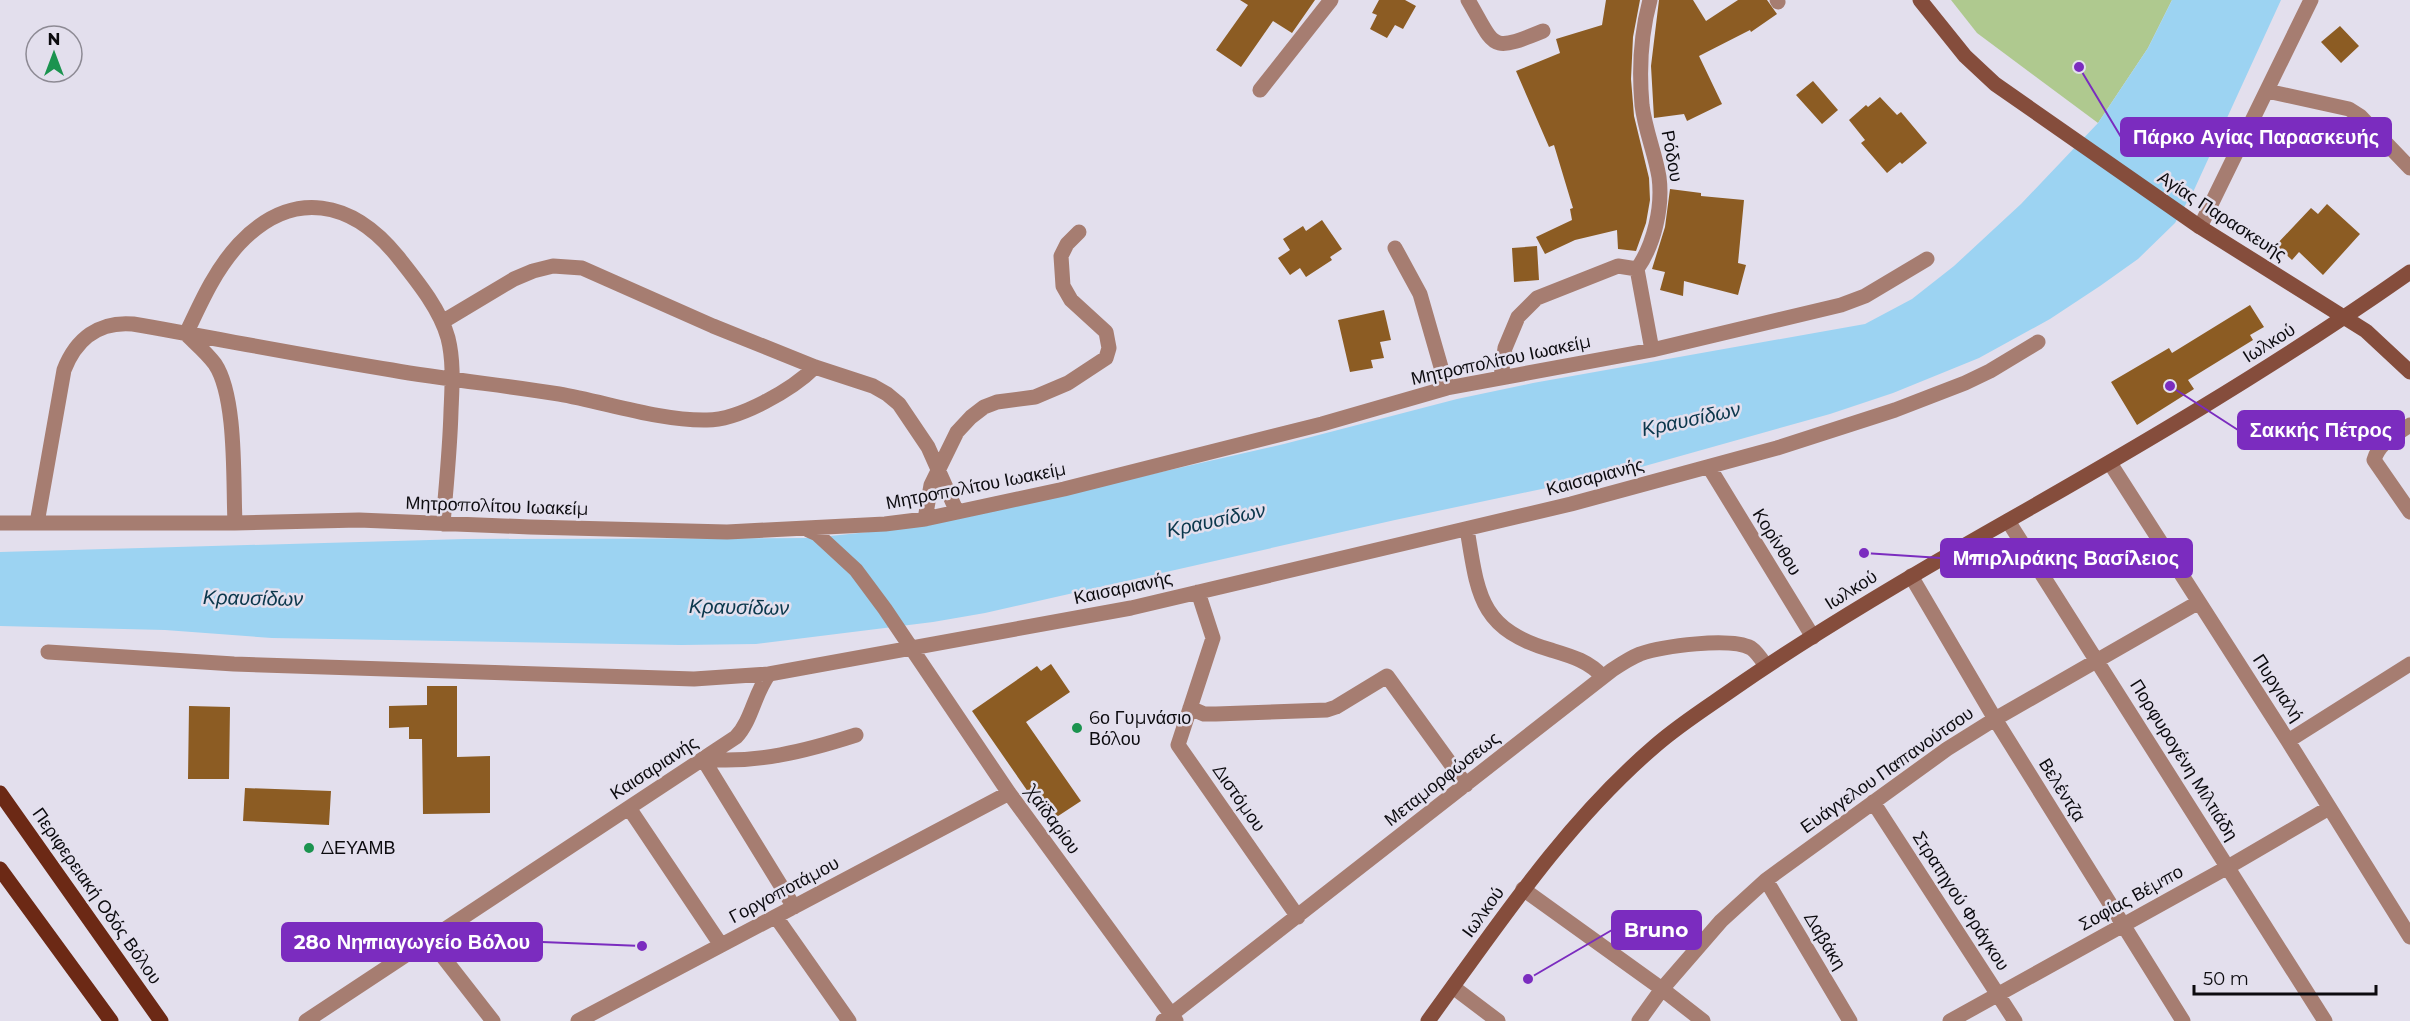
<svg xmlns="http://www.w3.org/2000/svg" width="2410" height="1021" font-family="Montserrat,sans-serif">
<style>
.green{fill:#afc98f}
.water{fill:#9cd3f2}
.building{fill:#8c5c23}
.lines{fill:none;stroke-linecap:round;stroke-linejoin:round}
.street{stroke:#a67d71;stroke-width:15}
.secondary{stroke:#854d3c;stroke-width:15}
.primary{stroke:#6c2915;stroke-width:15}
.poi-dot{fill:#1b934f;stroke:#e3dfed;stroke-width:2}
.labels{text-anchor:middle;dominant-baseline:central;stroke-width:5;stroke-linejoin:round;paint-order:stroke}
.street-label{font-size:18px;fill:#0c0b0f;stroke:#e3dfed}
.poi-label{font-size:18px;fill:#0c0b0f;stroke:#e3dfed;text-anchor:start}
.water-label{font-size:20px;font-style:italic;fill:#0b374c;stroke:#e3dfed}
.leader{fill:none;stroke:#7b2cbf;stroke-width:2}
.callout-dot{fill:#7b2cbf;stroke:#e3dfed;stroke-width:2}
.callout{fill:#7b2cbf;stroke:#7b2cbf;stroke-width:2}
.callout-label{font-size:20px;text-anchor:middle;font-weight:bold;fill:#fff}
</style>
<rect width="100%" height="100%" fill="#e3dfed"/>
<!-- green -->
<path class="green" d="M 1951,0 L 2172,0 L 2148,48 L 2098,123 L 1977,33 Z"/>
<!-- water -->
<path class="water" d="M 2172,0 L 2281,0 L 2194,190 L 2175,223 L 2138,259 L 2100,286 L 2050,319 L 1979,358 L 1893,393 L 1830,414 L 1627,471 L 1395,520 L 985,613 L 933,622 L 756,644 L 681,645 L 272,638 L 165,630 L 0,626 L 0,552 L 465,539 L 811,538 L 907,528 L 990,511 L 1284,444 L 1457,399 L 1533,383 L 1865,324 L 1912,299 L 1954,266 L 2021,204 L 2098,123 L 2148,48 Z"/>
<!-- building -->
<path class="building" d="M 1240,0 L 1315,0 L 1292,33 L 1273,21 L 1241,67 L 1216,50 L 1248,5 Z
M 1379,0 L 1405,0 L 1416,6 L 1403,29 L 1395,25 L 1387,38 L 1370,29 L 1377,15 L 1372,13 Z
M 1606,0 L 1640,0 L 1633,37 L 1631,79 L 1634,116 L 1649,178 L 1650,200 L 1646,223 L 1636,251 L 1618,249 L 1617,230 L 1575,240 L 1545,254 L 1536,237 L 1572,220 L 1570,209 L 1573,208 L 1554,145 L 1549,147 L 1516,71 L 1560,53 L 1556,39 L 1602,25 Z
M 1659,0 L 1693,0 L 1706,21 L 1738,0 L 1767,0 L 1777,14 L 1751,32 L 1750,30 L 1699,56 L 1722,104 L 1687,121 L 1684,114 L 1654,118 L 1651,66 Z
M 2340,26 L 2359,46 L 2341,63 L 2321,42 Z
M 1813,81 L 1838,110 L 1822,124 L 1796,95 Z
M 1880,97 L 1897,115 L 1901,112 L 1927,143 L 1902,164 L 1900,162 L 1887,173 L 1861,143 L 1865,140 L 1849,120 L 1866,105 L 1868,107 Z
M 1670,189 L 1701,193 L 1701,196 L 1744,200 L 1738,263 L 1746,265 L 1738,295 L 1684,281 L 1683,296 L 1660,290 L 1665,272 L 1652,269 L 1665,227 Z
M 2327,204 L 2360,234 L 2323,275 L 2299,252 L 2292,260 L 2276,245 L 2311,208 L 2318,214 Z
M 1322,220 L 1342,249 L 1330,257 L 1332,260 L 1306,277 L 1300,268 L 1290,275 L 1278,258 L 1290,250 L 1283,239 L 1303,226 L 1306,231 Z
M 1537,246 L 1539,280 L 1514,282 L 1512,248 Z
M 2250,305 L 2264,327 L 2250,335 L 2253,340 L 2188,380 L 2194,389 L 2137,425 L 2111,382 L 2169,348 L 2172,353 Z
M 1384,310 L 1391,340 L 1380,342 L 1384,358 L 1371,360 L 1373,368 L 1350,372 L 1338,320 Z
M 1051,664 L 1070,692 L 1026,722 L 1081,801 L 1049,822 L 972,711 L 1037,666 L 1041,671 Z
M 427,686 L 457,686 L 457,757 L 490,756 L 490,813 L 423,814 L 422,739 L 409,739 L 409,727 L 389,728 L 389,706 L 427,705 Z
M 189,706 L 230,707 L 229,779 L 188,779 Z
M 245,788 L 331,791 L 329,825 L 243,821 Z"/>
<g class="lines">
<!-- street -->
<path class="street" d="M 1468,0 C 1496,48 1489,53 1543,31
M 1650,0 C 1641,33 1639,71 1642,105 C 1645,130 1655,153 1659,177 C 1663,207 1654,245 1637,269 L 1652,350
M 1777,0 L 1778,2
M 1260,90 L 1331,0
M 2267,91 L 2349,109 L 2360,116 L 2410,168
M 2200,227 L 2311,0
M 1395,248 L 1420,294 L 1447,388
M 442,322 L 514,279 L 533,271 L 553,266 L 582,268 L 713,326 L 815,367 L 873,386 L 887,394 L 899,404 L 928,447 L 957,512
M 1501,377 L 1505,348 L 1518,317 L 1537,298 L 1618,266 L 1637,269
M 2410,425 C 2396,435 2379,442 2374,460 L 2410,512
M 2110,463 L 2288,741 L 2410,937
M 1709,467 L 1813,637
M 925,519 L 931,485 L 957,432 L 971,417 L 984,407 L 997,402 L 1035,397 L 1068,383 L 1106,358 L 1109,348 L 1106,332 L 1071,300 L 1063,286 L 1061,256 L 1067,244 L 1079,232
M 2008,521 L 2325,1021
M 0,523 L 235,523 L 359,520 L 530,527 L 727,532 L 885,524 L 925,519 L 1064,489 L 1322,424 L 1447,388 L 1652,350 L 1841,305 L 1865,296 L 1927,259
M 37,523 L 64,370 C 76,339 99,321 133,324 C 219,339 306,356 392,370 C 448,380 504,385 559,394 C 605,402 660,421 707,420 C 739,420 792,390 815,367
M 235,523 C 233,482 237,397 215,364 C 207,353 195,343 186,334 C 201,302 215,270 239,244 C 293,187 353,201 398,257 C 417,281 440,309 448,338 C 454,362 452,387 451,411 C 450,449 446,487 443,524
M 1467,529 C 1478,595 1479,629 1551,650 C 1571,656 1589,661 1603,677
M 808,530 L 817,534 L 856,570 L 885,609 L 1009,793 L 1176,1021
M 1911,576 L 1995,719 L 2183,1021
M 1198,592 L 1213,638 L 1178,745 L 1298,917
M 48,652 L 234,664 L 694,679 L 769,674
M 1190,708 L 1204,714 L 1216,714 L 1327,710 L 1336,707 L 1387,676 L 1466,785
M 2288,741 L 2410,664
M 703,759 L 794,907
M 703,759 C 756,764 806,751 856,735
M 1873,802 L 2015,1021
M 629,808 L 721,945
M 1766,880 L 1850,1021
M 1523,889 L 1662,989 L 1703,1021
M 776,917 L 849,1021
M 429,939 L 493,1021
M 1453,987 L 1498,1021
M 306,1021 L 736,737 C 752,720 754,694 769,674 L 1131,608 L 1571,504 L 1777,448 L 1895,410 L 1965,383 L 1990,371 L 2038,342
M 578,1021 L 1009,793
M 1163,1021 L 1612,670 C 1621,664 1630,658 1640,654 C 1663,646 1730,637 1751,648 C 1757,652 1762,660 1766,666
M 1639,1021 L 1662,989 L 1721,921 L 1766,880 L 1947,749 L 1995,719 L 2199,602
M 1950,1021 L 2228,867 L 2329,808"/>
<!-- secondary -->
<path class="secondary" d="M 1920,0 L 1965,56 L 1995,84 L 2200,227 L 2366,331 L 2410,372
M 1428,1021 C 1498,925 1564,824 1655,746 C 1680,724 1709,706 1736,687 C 1817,631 1902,581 1988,532 C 2131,451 2275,367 2410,272"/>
<!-- primary -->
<path class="primary" d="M 0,793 L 161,1021
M 0,869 L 111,1021"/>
</g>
<!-- markers -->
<g class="poi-dot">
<circle cx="1077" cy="728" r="6"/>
<circle cx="309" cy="848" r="6"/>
</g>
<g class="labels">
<!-- street labels -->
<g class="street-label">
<text transform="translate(1672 156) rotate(80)">Ρόδου</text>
<text transform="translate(2222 216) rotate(33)">Αγίας Παρασκευής</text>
<text transform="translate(2269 343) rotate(-32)">Ιωλκού</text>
<text transform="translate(1501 360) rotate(-12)">Μητροπολίτου Ιωακείμ</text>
<text transform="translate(1595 477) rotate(-15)">Καισαριανής</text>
<text transform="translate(976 486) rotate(-11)">Μητροπολίτου Ιωακείμ</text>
<text transform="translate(497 506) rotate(2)">Μητροπολίτου Ιωακείμ</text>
<text transform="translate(1777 542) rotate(58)">Κορίνθου</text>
<text transform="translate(1123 588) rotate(-12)">Καισαριανής</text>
<text transform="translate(1851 590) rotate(-32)">Ιωλκού</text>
<text transform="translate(2278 688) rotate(57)">Πυργιαλή</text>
<text transform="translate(2184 760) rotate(58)">Πορφυρογένη Μιλτιάδη</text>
<text transform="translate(654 768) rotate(-33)">Καισαριανής</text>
<text transform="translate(1887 770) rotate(-35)">Ευάγγελου Παπανούτσου</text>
<text transform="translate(1442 779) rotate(-38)">Μεταμορφώσεως</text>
<text transform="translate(2062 790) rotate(58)">Βελέντζα</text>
<text transform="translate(1239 798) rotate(55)">Διστόμου</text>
<text transform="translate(1053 820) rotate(54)">Χαϊδαρίου</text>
<text transform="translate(784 890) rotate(-28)">Γοργοποτάμου</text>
<text transform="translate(97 896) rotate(55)">Περιφερειακή Οδός Βόλου</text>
<text transform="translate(2131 898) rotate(-29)">Σοφίας Βέμπο</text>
<text transform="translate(1961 901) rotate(57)">Στρατηγού Φράγκου</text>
<text transform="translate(1483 912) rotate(-54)">Ιωλκού</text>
<text transform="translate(1825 941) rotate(59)">Δαβάκη</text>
</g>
<!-- poi labels -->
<g class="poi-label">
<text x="1089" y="718">6ο Γυμνάσιο<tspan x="1089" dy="21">Βόλου</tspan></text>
<text x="321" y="848">ΔΕΥΑΜΒ</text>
</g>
<!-- water labels -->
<g class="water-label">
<text transform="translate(1691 419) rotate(-12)">Κραυσίδων</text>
<text transform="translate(1216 520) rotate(-12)">Κραυσίδων</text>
<text transform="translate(253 598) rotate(1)">Κραυσίδων</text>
<text transform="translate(739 607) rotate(1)">Κραυσίδων</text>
</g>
</g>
<!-- callouts -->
<path class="leader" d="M2079 67L2121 137M2170 386L2238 430M1864 553L1941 558M1528 979L1612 930M642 946L542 942"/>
<g class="callout-dot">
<circle cx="2079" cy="67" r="6"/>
<circle cx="2170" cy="386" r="6"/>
<circle cx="1864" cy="553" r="6"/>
<circle cx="1528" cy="979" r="6"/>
<circle cx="642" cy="946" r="6"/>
</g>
<g class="callout">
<rect x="2121" y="118" width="270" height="38" rx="6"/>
<rect x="2238" y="411" width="166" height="38" rx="6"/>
<rect x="1941" y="539" width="251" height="38" rx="6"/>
<rect x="1612" y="911" width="89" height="38" rx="6"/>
<rect x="282" y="923" width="260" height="38" rx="6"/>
</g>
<g class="callout-label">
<text x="2256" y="144">Πάρκο Αγίας Παρασκευής</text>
<text x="2321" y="437">Σακκής Πέτρος</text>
<text x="2066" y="565">Μπιρλιράκης Βασίλειος</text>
<text x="1656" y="937">Bruno</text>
<text x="412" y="949">28ο Νηπιαγωγείο Βόλου</text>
</g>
<!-- north arrow -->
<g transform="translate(54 54)"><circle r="28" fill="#e3dfed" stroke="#8d8a94" stroke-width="1.5"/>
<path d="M0-4.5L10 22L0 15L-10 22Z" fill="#1b934f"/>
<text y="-9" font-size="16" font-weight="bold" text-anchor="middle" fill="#0c0b0f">N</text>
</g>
<!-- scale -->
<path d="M2194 985v9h182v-9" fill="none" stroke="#0c0b0f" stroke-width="3"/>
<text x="2203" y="985" font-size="18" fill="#0c0b0f" stroke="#e3dfed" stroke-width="4.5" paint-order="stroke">50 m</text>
</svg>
